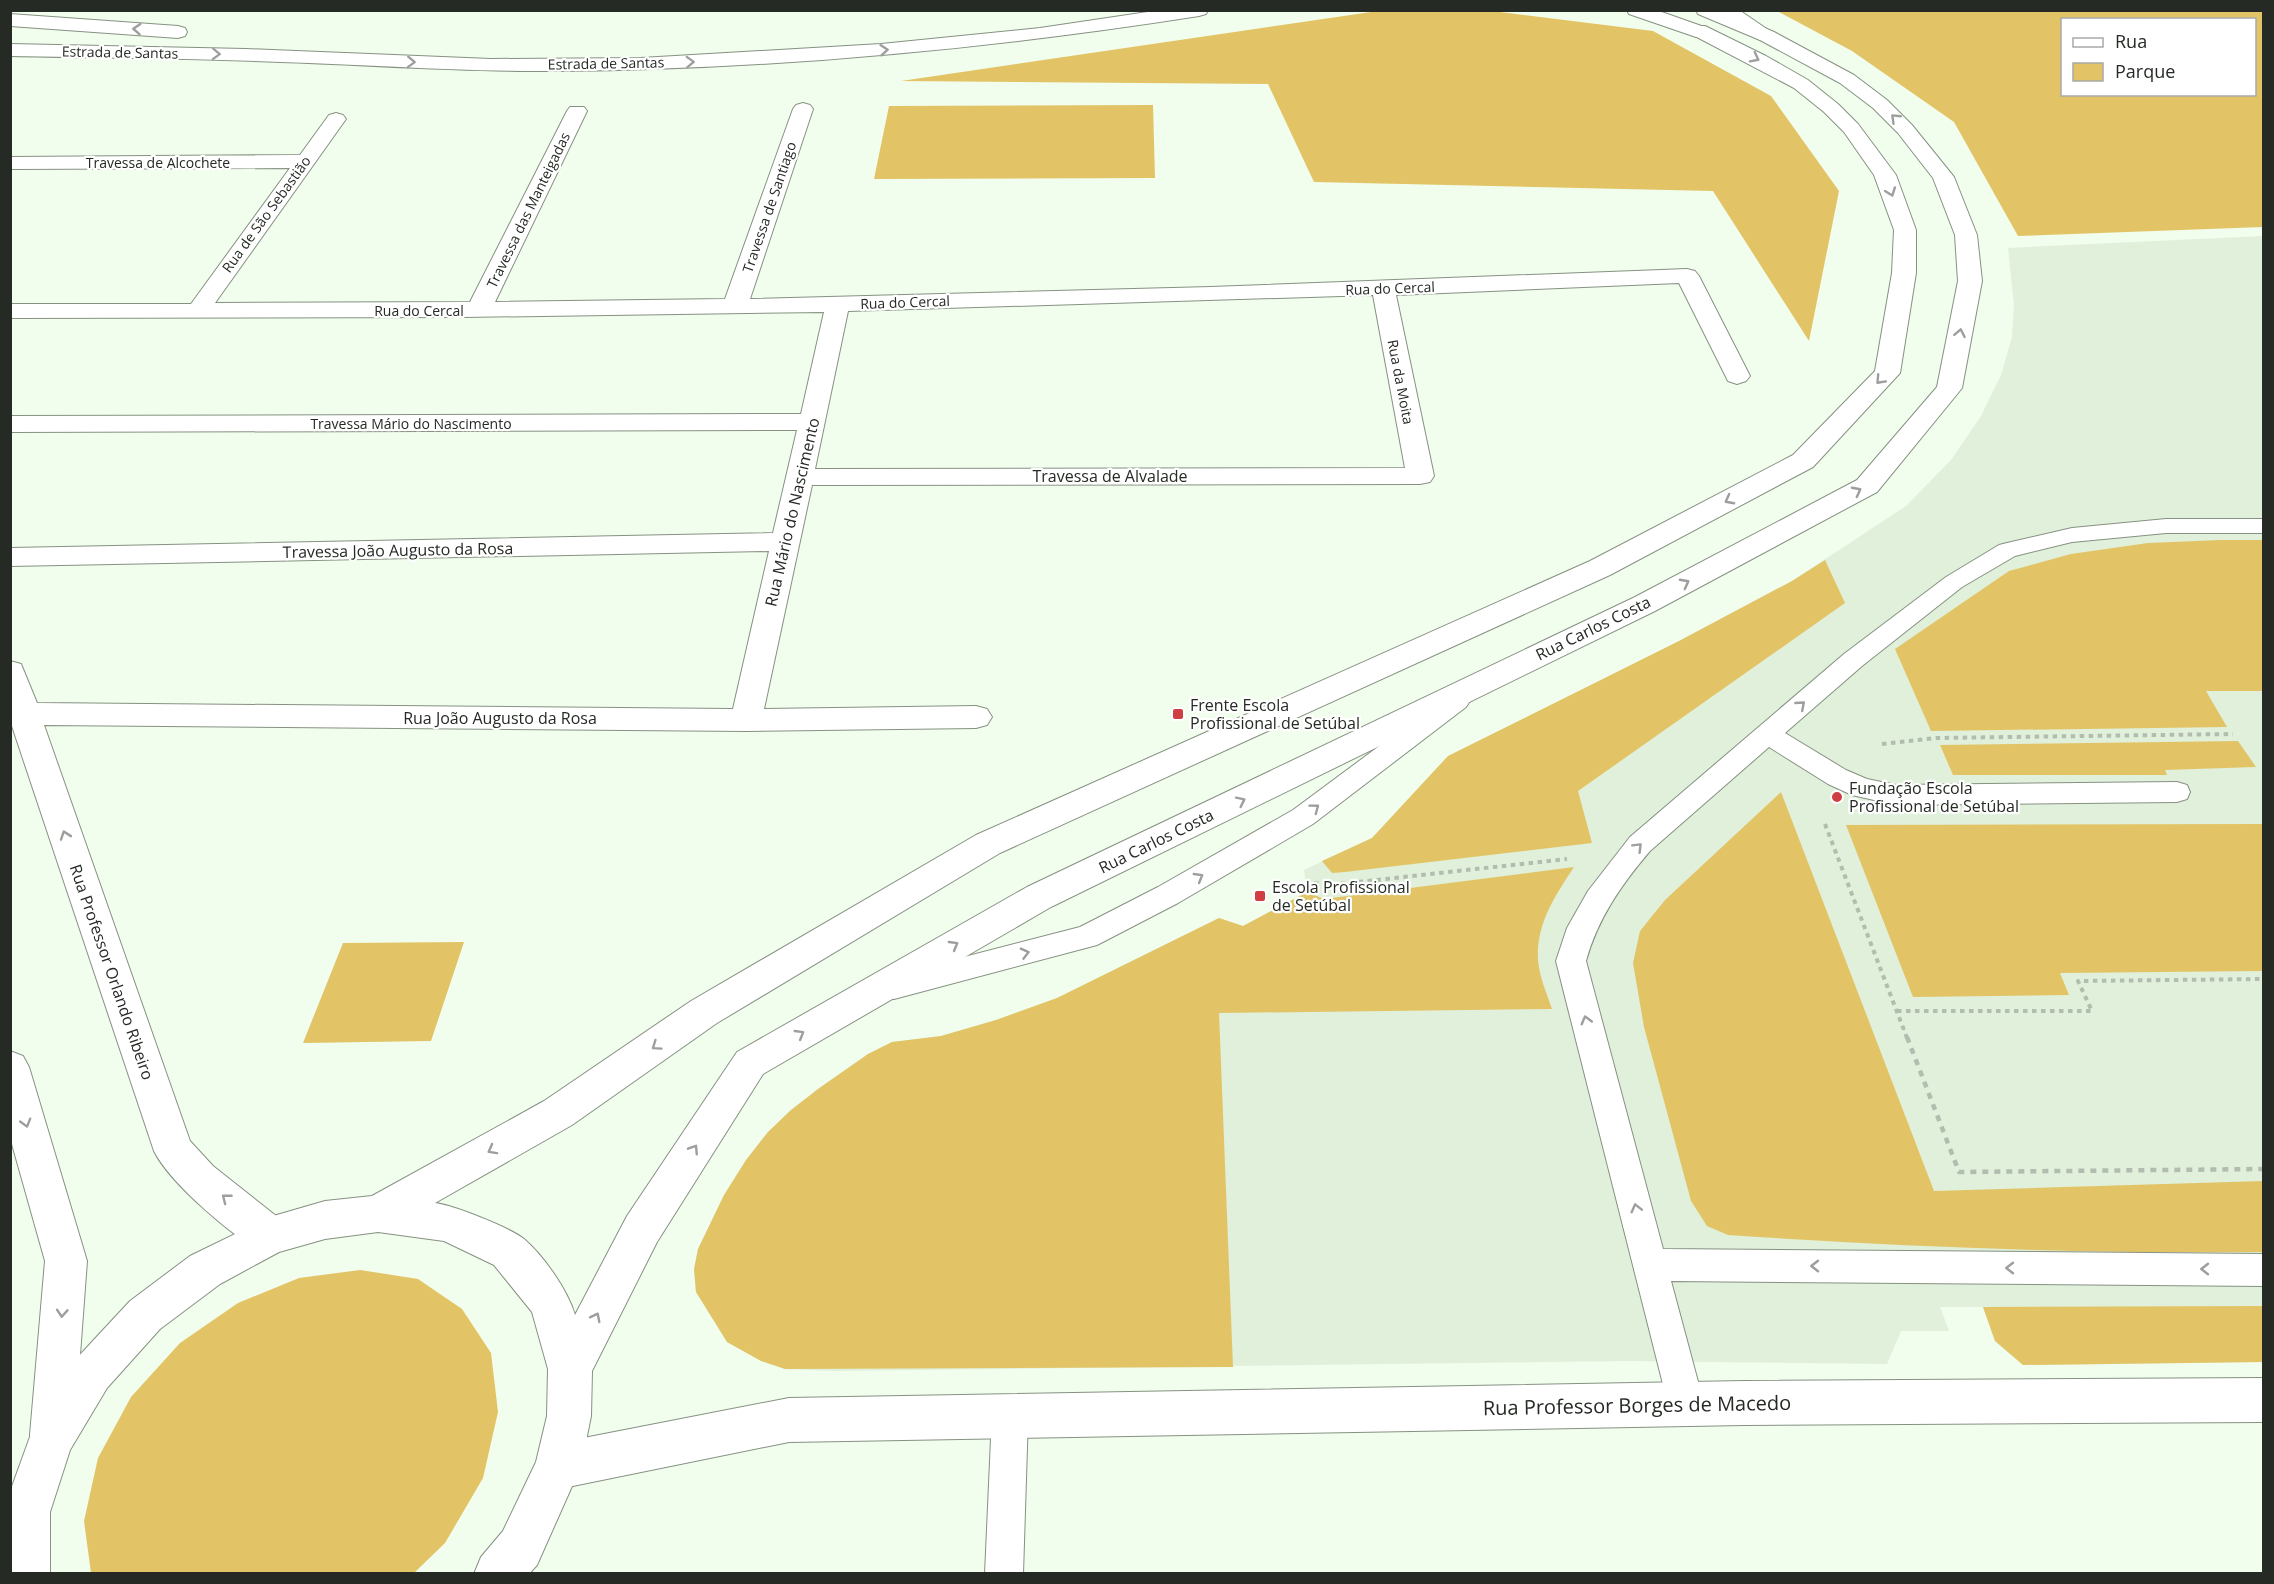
<svg xmlns="http://www.w3.org/2000/svg" width="2274" height="1584" font-family="'Open Sans',sans-serif">
<style>
.built{fill:#e0f0da}
.green{fill:#e2c466;fill-rule:evenodd}
.lines{fill:none;stroke-linecap:round;stroke-linejoin:round}
.service-casing{stroke:#869182;stroke-width:2}
.minor-casing{stroke:#869182;stroke-width:2}
.tertiary-casing{stroke:#869182;stroke-width:2}
.secondary-casing{stroke:#869182;stroke-width:2}
.path-far1{stroke:#b2bcaf;stroke-width:4;stroke-dasharray:4.5 4.5;stroke-linecap:butt}
.path{stroke:#b2bcaf;stroke-width:4.5;stroke-dasharray:6 6;stroke-linecap:butt}
.service{fill:#fff;fill-rule:evenodd}
.minor{fill:#fff;fill-rule:evenodd}
.tertiary{fill:#fff;fill-rule:evenodd}
.secondary{fill:#fff;fill-rule:evenodd}
.oneway{stroke:#9d9f9c}
.poi-dot{fill:#ce3e42;stroke:#fff;stroke-width:2}
.labels{text-anchor:middle;dominant-baseline:central;stroke-width:4.5;stroke-linejoin:round;paint-order:stroke}
.far-street-label{font-size:14px;fill:#252a24;stroke:#fff}
.street-label{font-size:16px;fill:#252a24;stroke:#fff}
.poi-label{font-size:16px;fill:#252a24;stroke:#fff;text-anchor:start}
.near-street-label{font-size:20px;fill:#252a24;stroke:#fff}
</style>
<rect width="100%" height="100%" fill="#f1fded"/>
<!-- built -->
<path class="built" d="M 2263,236 L 2263,1362 L 2023,1365 L 1995,1341 L 1983,1307 L 1940,1307 L 1949,1331 L 1901,1331 L 1887,1364 L 1630,1361 L 834,1371 L 785,1369 L 761,1361 L 727,1342 L 696,1292 L 694,1269 L 698,1249 L 724,1195 L 746,1160 L 768,1132 L 791,1110 L 822,1086 L 868,1054 L 892,1042 L 941,1036 L 996,1020 L 1057,998 L 1219,918 L 1243,926 L 1307,893 L 1304,870 L 1372,838 L 1448,756 L 1679,641 L 1792,581 L 1906,506 L 1951,460 L 1981,416 L 2001,375 L 2012,337 L 2014,305 L 2008,248 Z"/>
<!-- green -->
<path class="green" d="M 1378,11 L 1492,11 L 1653,31 L 1771,96 L 1839,191 L 1809,341 L 1713,191 L 1314,182 L 1268,84 L 901,81 Z
M 1777,11 L 2263,11 L 2263,227 L 2018,236 L 1954,122 L 1852,51 ZM 2062,20 L 2254,20 L 2254,94 L 2062,94 Z
M 1153,105 L 1155,178 L 874,179 L 889,106 Z
M 2220,540 L 2264,540 L 2263,691 L 2206,691 L 2227,727 L 1931,731 L 1895,649 L 2009,571 L 2071,554 L 2148,543 Z
M 1825,560 L 1845,603 L 1578,791 L 1592,843 L 1345,872 L 1332,873 L 1322,861 L 1372,838 L 1448,756 L 1679,641 L 1792,581 Z
M 2238,741 L 2256,767 L 2165,770 L 2167,775 L 1953,775 L 1940,745 Z
M 1781,792 L 1934,1191 L 2263,1181 L 2263,1252 C 2085,1254 1906,1247 1728,1235 L 1707,1226 L 1691,1201 L 1644,1027 L 1633,963 L 1640,931 L 1665,900 Z
M 2263,824 L 2263,971 L 2060,973 L 2069,995 L 1913,997 L 1846,825 Z
M 1574,867 C 1555,896 1536,924 1538,960 C 1539,976 1547,994 1552,1009 L 1219,1013 L 1233,1367 L 785,1369 L 761,1361 L 727,1342 L 696,1292 L 694,1269 L 698,1249 L 724,1195 L 746,1160 L 768,1132 L 791,1110 L 818,1089 L 868,1054 L 892,1042 L 941,1036 L 996,1020 L 1057,998 L 1219,918 L 1243,926 L 1307,892 L 1324,899 Z
M 464,942 L 431,1041 L 303,1043 L 343,943 Z
M 360,1270 L 418,1279 L 462,1309 L 491,1353 L 498,1412 L 483,1478 L 445,1543 L 414,1573 L 91,1573 L 84,1521 L 98,1458 L 131,1397 L 180,1343 L 238,1303 L 299,1278 Z
M 2263,1306 L 2263,1362 L 2023,1365 L 1995,1341 L 1983,1307 Z"/>
<g class="lines">
<!-- service casing -->
<g class="service-casing">
<path id="service" d="M 2166,519 L 2264,519 L 2264,533 L 2166,533 L 2072,542 L 2015,556 L 1962,587 L 1862,666 L 1785,733 L 1846,770 L 1867,779 L 1896,785 L 2177,782 L 2187,785 L 2190,792 L 2187,799 L 2177,802 L 1896,805 L 1852,795 L 1828,784 L 1769,747 L 1650,851 C 1621,885 1598,918 1586,961 L 1663,1249 L 2264,1254 L 2264,1286 L 1671,1281 L 1704,1404 L 1699,1417 L 1686,1422 L 1673,1417 L 1668,1404 L 1556,961 L 1567,928 L 1588,891 L 1630,837 L 1844,654 L 1946,577 L 1999,545 L 2007,543 L 2072,528 Z
M 1457,692 L 1466,695 L 1470,701 L 1466,707 L 1313,824 L 1178,903 L 1097,945 L 894,999 L 883,996 L 879,987 L 883,978 L 1080,927 L 1158,887 L 1293,810 L 1448,695 Z
M 1010,1398 L 1023,1403 L 1028,1416 L 1023,1574 L 985,1574 L 992,1416 L 997,1403 Z"/>
</g>
<!-- minor casing -->
<g class="minor-casing">
<path id="minor" d="M 803,103 L 810,105 L 813,109 L 750,299 L 1211,287 L 1687,269 L 1695,271 L 1699,276 L 1750,376 L 1746,381 L 1737,384 L 1728,381 L 1679,283 L 1396,295 L 1434,476 L 1430,482 L 1420,484 L 812,485 L 764,709 L 976,706 L 987,709 L 992,717 L 987,725 L 976,728 L 746,731 L 44,725 L 190,1141 L 213,1166 L 285,1223 L 291,1236 L 285,1249 L 270,1255 C 238,1243 169,1182 154,1151 L 10,720 L 10,661 L 21,664 L 37,703 L 733,709 L 769,551 L 10,566 L 10,548 L 773,533 L 797,430 L 10,432 L 10,416 L 801,414 L 824,312 L 464,317 L 10,318 L 10,304 L 191,304 L 290,168 L 10,169 L 10,157 L 300,155 L 329,115 L 336,113 L 343,115 L 346,119 L 215,303 L 470,302 L 567,111 L 570,107 L 584,107 L 587,111 L 495,302 L 725,299 L 793,109 L 796,105 ZM 1373,295 L 1405,468 L 815,469 L 848,311 Z
M 10,1051 L 23,1056 L 29,1067 L 87,1261 L 74,1435 L 68,1451 L 52,1457 L 36,1451 L 30,1435 L 45,1261 L 10,1137 Z
M 2264,1378 L 2264,1422 L 1744,1425 L 789,1442 L 558,1489 L 542,1482 L 535,1466 L 542,1450 L 558,1443 L 789,1398 L 1744,1381 Z"/>
</g>
<!-- tertiary casing -->
<g class="tertiary-casing">
<path id="tertiary" d="M 1696,10 L 1722,10 L 1774,32 L 1854,75 L 1887,100 L 1912,125 L 1954,177 L 1977,235 L 1982,281 L 1962,388 L 1958,393 L 1877,492 L 1655,611 L 1051,907 L 763,1074 L 657,1242 L 592,1371 L 591,1416 L 581,1466 L 537,1565 L 529,1574 L 474,1574 L 481,1557 L 503,1531 L 536,1462 L 547,1416 L 548,1369 L 532,1312 L 494,1265 L 444,1241 L 378,1232 L 325,1239 L 279,1252 L 220,1284 L 160,1329 L 107,1388 L 70,1450 L 50,1512 L 50,1574 L 10,1574 L 10,1492 L 35,1423 L 77,1358 L 130,1301 L 190,1256 L 270,1217 L 325,1201 L 372,1196 L 544,1101 L 691,1001 L 976,835 L 1590,561 L 1793,455 L 1875,371 L 1892,273 L 1894,230 L 1874,175 L 1844,132 L 1824,112 L 1794,88 L 1691,34 L 1689,30 L 1691,26 L 1705,26 L 1766,56 L 1808,80 L 1838,104 L 1858,124 L 1896,175 L 1916,230 L 1916,273 L 1900,373 L 1813,467 L 1610,575 L 1000,853 L 717,1023 L 572,1125 L 435,1203 C 453,1205 511,1228 524,1239 C 544,1256 568,1291 575,1315 L 627,1216 L 737,1052 L 1027,887 L 1635,597 L 1857,480 L 1937,387 L 1958,281 L 1955,235 L 1933,178 L 1898,133 L 1873,108 L 1840,83 L 1760,40 L 1698,14 Z"/>
</g>
<!-- secondary casing -->
<g class="secondary-casing">
<path id="secondary" d="M 1161,10 L 1208,10 L 1206,14 L 1199,16 C 988,49 775,69 561,71 C 467,72 374,65 280,62 C 190,58 100,58 10,56 L 10,44 L 246,49 L 491,59 L 641,58 L 881,44 L 1040,28 Z
M 1627,10 L 1656,10 L 1710,29 L 1712,33 L 1710,37 L 1696,37 L 1629,14 Z
M 1716,10 L 1739,10 L 1777,36 L 1774,40 L 1760,40 Z
M 10,14 L 178,26 L 185,28 L 187,32 L 185,36 L 178,38 L 10,26 Z"/>
</g>
<!-- path-far1 -->
<path class="path-far1" d="M 1882,744 L 1936,738 L 2233,734
M 1825,824 L 1907,1038
M 1305,882 L 1330,885 L 1567,859
M 1897,1011 L 2092,1011 L 2078,981 L 2264,979"/>
<!-- path -->
<path class="path" d="M 1907,1037 L 1959,1172 L 2264,1169"/>
<!-- service -->
<use href="#service" class="service"/>
<!-- minor -->
<use href="#minor" class="minor"/>
<!-- tertiary -->
<use href="#tertiary" class="tertiary"/>
<!-- secondary -->
<use href="#secondary" class="secondary"/>
</g>
<!-- one-way arrows -->
<defs><path id="oneway-chevron" d="M-2-3.5L2.5 0L-2 3.5" fill="none" stroke-width="1.6" stroke-linecap="round" stroke-linejoin="round" transform="scale(1.5)"/></defs>
<g class="oneway">
<use href="#oneway-chevron" transform="translate(137 29) rotate(-176)"/>
<use href="#oneway-chevron" transform="translate(884 50) rotate(-5)"/>
<use href="#oneway-chevron" transform="translate(216 54) rotate(2)"/>
<use href="#oneway-chevron" transform="translate(1755 58) rotate(27)"/>
<use href="#oneway-chevron" transform="translate(411 62) rotate(2)"/>
<use href="#oneway-chevron" transform="translate(690 62) rotate(-2)"/>
<use href="#oneway-chevron" transform="translate(1895 118) rotate(-136)"/>
<use href="#oneway-chevron" transform="translate(1891 192) rotate(70)"/>
<use href="#oneway-chevron" transform="translate(1960 333) rotate(-79)"/>
<use href="#oneway-chevron" transform="translate(1880 380) rotate(133)"/>
<use href="#oneway-chevron" transform="translate(1857 491) rotate(-28)"/>
<use href="#oneway-chevron" transform="translate(1729 500) rotate(152)"/>
<use href="#oneway-chevron" transform="translate(1685 583) rotate(-28)"/>
<use href="#oneway-chevron" transform="translate(1801 705) rotate(-41)"/>
<use href="#oneway-chevron" transform="translate(1241 801) rotate(-26)"/>
<use href="#oneway-chevron" transform="translate(1315 808) rotate(-37)"/>
<use href="#oneway-chevron" transform="translate(65 835) rotate(-109)"/>
<use href="#oneway-chevron" transform="translate(1638 847) rotate(-45)"/>
<use href="#oneway-chevron" transform="translate(1199 877) rotate(-30)"/>
<use href="#oneway-chevron" transform="translate(954 945) rotate(-30)"/>
<use href="#oneway-chevron" transform="translate(1025 953) rotate(-15)"/>
<use href="#oneway-chevron" transform="translate(1586 1020) rotate(-105)"/>
<use href="#oneway-chevron" transform="translate(800 1034) rotate(-31)"/>
<use href="#oneway-chevron" transform="translate(656 1046) rotate(145)"/>
<use href="#oneway-chevron" transform="translate(26 1123) rotate(74)"/>
<use href="#oneway-chevron" transform="translate(694 1149) rotate(-57)"/>
<use href="#oneway-chevron" transform="translate(492 1150) rotate(151)"/>
<use href="#oneway-chevron" transform="translate(226 1198) rotate(-142)"/>
<use href="#oneway-chevron" transform="translate(1636 1208) rotate(-104)"/>
<use href="#oneway-chevron" transform="translate(1815 1266) rotate(-180)"/>
<use href="#oneway-chevron" transform="translate(2010 1268) rotate(-180)"/>
<use href="#oneway-chevron" transform="translate(2205 1269) rotate(-180)"/>
<use href="#oneway-chevron" transform="translate(62 1313) rotate(94)"/>
<use href="#oneway-chevron" transform="translate(596 1317) rotate(-63)"/>
</g>
<!-- markers -->
<g class="poi-dot">
<rect x="1172" y="708" width="12" height="12" rx="3"/>
<circle cx="1837" cy="797" r="6"/>
<rect x="1254" y="890" width="12" height="12" rx="3"/>
</g>
<g class="labels">
<!-- far-street labels -->
<g class="far-street-label">
<text transform="translate(120 52) rotate(1)">Estrada de Santas</text>
<text transform="translate(606 63) rotate(-1)">Estrada de Santas</text>
<text x="158" y="162">Travessa de Alcochete</text>
<text transform="translate(769 207) rotate(-71)">Travessa de Santiago</text>
<text transform="translate(528 210) rotate(-64)">Travessa das Manteigadas</text>
<text transform="translate(266 214) rotate(-54)">Rua de São Sebastião</text>
<text transform="translate(1390 288) rotate(-2)">Rua do Cercal</text>
<text transform="translate(905 302) rotate(-2)">Rua do Cercal</text>
<text x="419" y="310">Rua do Cercal</text>
<text transform="translate(1401 382) rotate(79)">Rua da Moita</text>
<text x="411" y="423">Travessa Mário do Nascimento</text>
</g>
<!-- street labels -->
<g class="street-label">
<text x="1110" y="476">Travessa de Alvalade</text>
<text transform="translate(792 512) rotate(-77)">Rua Mário do Nascimento</text>
<text transform="translate(398 550) rotate(-1)">Travessa João Augusto da Rosa</text>
<text transform="translate(1593 628) rotate(-26)">Rua Carlos Costa</text>
<text x="500" y="718">Rua João Augusto da Rosa</text>
<text transform="translate(1156 841) rotate(-26)">Rua Carlos Costa</text>
<text transform="translate(112 972) rotate(71)">Rua Professor Orlando Ribeiro</text>
</g>
<!-- poi labels -->
<g class="poi-label">
<text x="1190" y="705">Frente Escola<tspan x="1190" dy="18">Profissional de Setúbal</tspan></text>
<text x="1849" y="788">Fundação Escola<tspan x="1849" dy="18">Profissional de Setúbal</tspan></text>
<text x="1272" y="887">Escola Profissional<tspan x="1272" dy="18">de Setúbal</tspan></text>
</g>
<!-- near-street labels -->
<g class="near-street-label">
<text transform="translate(1637 1405) rotate(-1)">Rua Professor Borges de Macedo</text>
</g>
</g>
<!-- border -->
<rect width="2274" height="1584" fill="none" stroke="#252a24" stroke-width="24"/>
<!-- legend -->
<rect x="2061" y="18" width="195" height="78" fill="#ffffff" stroke="#a8aaa7" stroke-width="1.5"/>
<rect x="2073" y="38" width="30" height="9" fill="#ffffff" stroke="#a8aaa7" stroke-width="1.5"/>
<text x="2115" y="48" font-size="18" fill="#252a24">Rua</text>
<rect x="2073" y="63" width="30" height="18" fill="#e2c466" stroke="#a8aaa7" stroke-width="1.5"/>
<text x="2115" y="78" font-size="18" fill="#252a24">Parque</text>
</svg>
